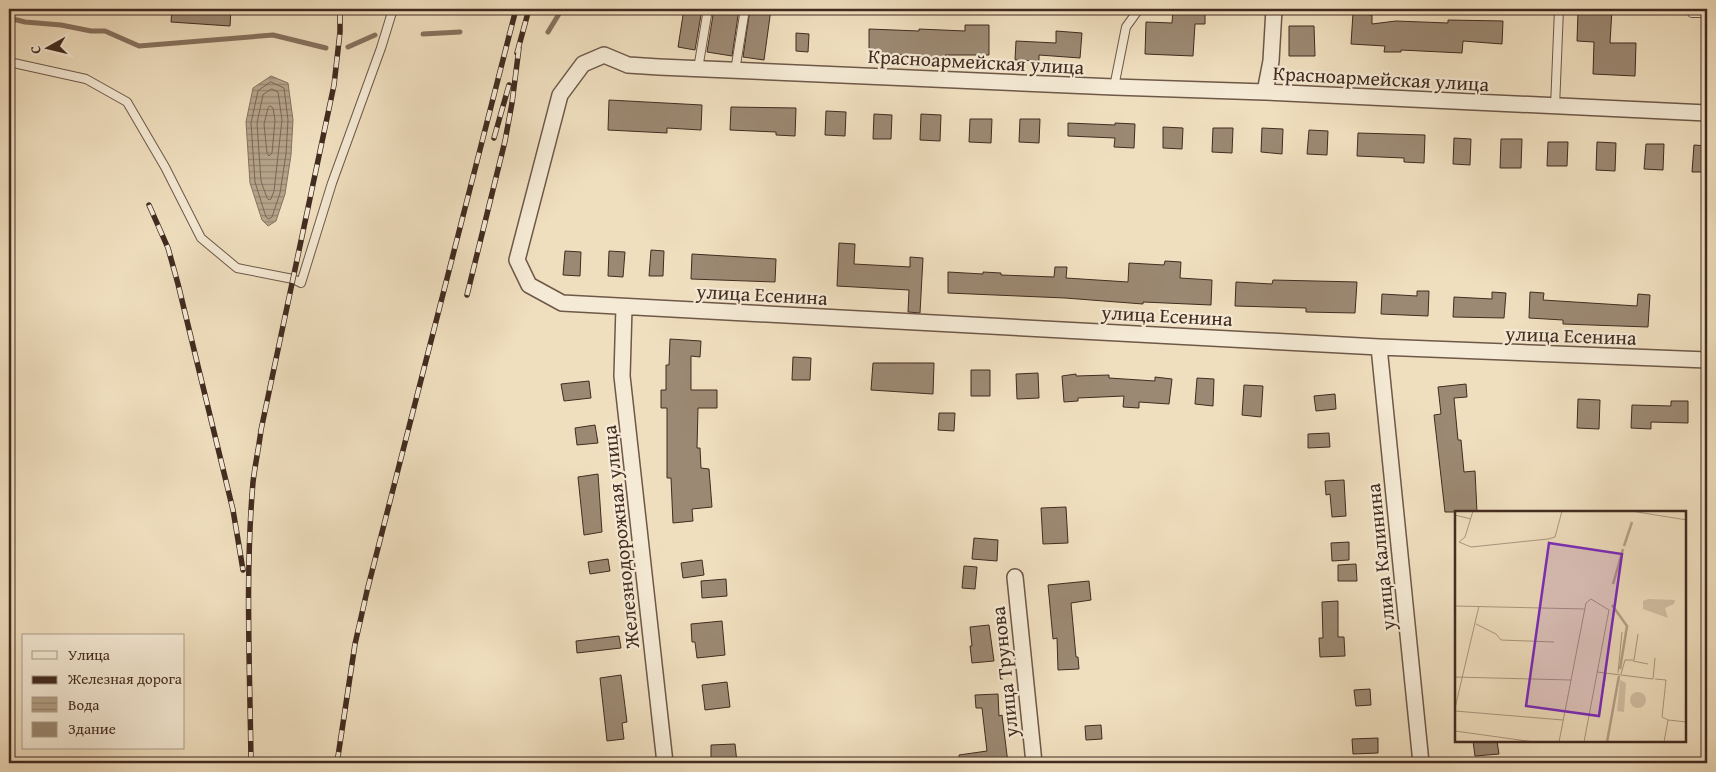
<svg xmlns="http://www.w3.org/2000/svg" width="1716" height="772" font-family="'Gentium Book Plus',serif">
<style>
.water{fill:url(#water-rules);stroke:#87725f}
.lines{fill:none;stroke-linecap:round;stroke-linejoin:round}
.shore{stroke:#7c6654;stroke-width:1}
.stream{stroke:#87725f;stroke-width:5}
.building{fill:#9c8973;stroke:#422b20}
.lane-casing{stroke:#6e5848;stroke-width:10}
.street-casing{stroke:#6e5848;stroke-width:18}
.lane{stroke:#f5ead5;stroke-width:8}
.street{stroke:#f5ead5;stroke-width:15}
.rail-casing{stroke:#422b20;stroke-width:5.5}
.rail{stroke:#f5ead5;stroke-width:4;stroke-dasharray:11;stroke-linecap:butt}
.labels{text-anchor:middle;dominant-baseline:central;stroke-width:4.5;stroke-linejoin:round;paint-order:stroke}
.street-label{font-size:20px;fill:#422b20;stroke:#f5ead5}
.inset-river{fill:none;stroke:#b5a289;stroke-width:2.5}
.inset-road{fill:none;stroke:#aa977f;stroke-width:1}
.view{fill:#7b2cbf;fill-opacity:0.15;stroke:#7b2cbf;stroke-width:2.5}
.inset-edge{fill:none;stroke:#422b20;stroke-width:2.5}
</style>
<defs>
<pattern id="water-rules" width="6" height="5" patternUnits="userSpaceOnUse" patternTransform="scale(1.25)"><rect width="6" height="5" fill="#b5a289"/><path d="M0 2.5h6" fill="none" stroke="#958470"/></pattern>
</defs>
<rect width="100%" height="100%" fill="#f0dfbf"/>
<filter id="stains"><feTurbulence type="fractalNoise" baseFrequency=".004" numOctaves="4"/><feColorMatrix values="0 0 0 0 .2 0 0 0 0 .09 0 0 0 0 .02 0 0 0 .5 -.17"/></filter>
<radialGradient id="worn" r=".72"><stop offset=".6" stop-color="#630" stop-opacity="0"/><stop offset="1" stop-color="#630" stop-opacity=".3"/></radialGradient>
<!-- water -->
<path class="water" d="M 271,76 L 288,83 L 293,120 L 291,155 L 285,194 L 276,221 L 268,226 L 262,220 L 250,183 L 246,122 L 253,88 Z"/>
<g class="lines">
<!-- shore -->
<path class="shore" d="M 271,82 L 284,88 L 288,120 L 286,154 L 280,193 L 272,217 L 269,219 L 266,217 L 255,182 L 251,123 L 258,91 Z
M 272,89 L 278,92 L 282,120 L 274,191 L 271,199 L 269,200 L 267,198 L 261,181 L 257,123 L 263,95 Z
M 270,106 L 273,108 L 275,120 L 272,153 L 269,156 L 267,153 L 264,124 L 268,108 Z"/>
<!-- stream -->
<path class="stream" d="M 9,18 L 25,22 L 61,25 L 91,31 L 105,31 L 139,46 L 273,35 L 326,48
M 548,32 L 562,9
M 423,34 L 460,32
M 348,47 L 375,35"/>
</g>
<!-- building -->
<path class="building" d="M 172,9 L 231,9 L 230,26 L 171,22 Z
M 684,9 L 702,9 L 695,50 L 678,47 Z
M 714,9 L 739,9 L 732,56 L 707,52 Z
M 750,9 L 771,9 L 764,60 L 743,57 Z
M 1173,9 L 1205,9 L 1205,24 L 1195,24 L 1193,56 L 1145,54 L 1146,22 L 1172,23 Z
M 1583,9 L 1612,9 L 1610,43 L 1636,43 L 1635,76 L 1593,74 L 1594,42 L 1577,41 L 1578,12 L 1583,12 Z
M 1353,13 L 1372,15 L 1372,24 L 1396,21 L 1448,23 L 1448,20 L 1503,21 L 1502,44 L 1463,41 L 1462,53 L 1401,50 L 1401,52 L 1384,52 L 1385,46 L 1351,44 Z
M 965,25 L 989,25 L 989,55 L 945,55 L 945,59 L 918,58 L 918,55 L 869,54 L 869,29 L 919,31 L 919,29 L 965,31 Z
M 1289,26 L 1314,26 L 1315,56 L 1289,56 Z
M 1056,31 L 1082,33 L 1080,58 L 1039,55 L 1039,61 L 1015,60 L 1016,41 L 1056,43 Z
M 796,33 L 809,34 L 808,52 L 796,51 Z
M 609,100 L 702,105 L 701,130 L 667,128 L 667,133 L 608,130 Z
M 731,107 L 796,108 L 795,136 L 776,135 L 776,132 L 730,130 Z
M 826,111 L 846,112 L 845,136 L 825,135 Z
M 874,114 L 892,115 L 891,139 L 873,139 Z
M 921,114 L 941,115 L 940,141 L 920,140 Z
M 970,119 L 992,119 L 991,143 L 969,142 Z
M 1020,119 L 1040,119 L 1039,143 L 1019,142 Z
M 1068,123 L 1115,125 L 1115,123 L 1135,124 L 1134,148 L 1114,147 L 1115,138 L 1068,136 Z
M 1163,127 L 1183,128 L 1182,149 L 1163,148 Z
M 1213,128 L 1233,128 L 1232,153 L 1212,152 Z
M 1262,128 L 1283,129 L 1282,154 L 1261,152 Z
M 1309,130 L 1328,131 L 1327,155 L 1307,154 Z
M 1358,133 L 1425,135 L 1424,163 L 1404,162 L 1404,158 L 1357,156 Z
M 1454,138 L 1471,139 L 1470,165 L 1453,164 Z
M 1501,139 L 1522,139 L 1521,168 L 1500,168 Z
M 1548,142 L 1568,142 L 1567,166 L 1547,166 Z
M 1597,142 L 1616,143 L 1615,171 L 1596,170 Z
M 1646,144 L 1664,144 L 1663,170 L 1644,169 Z
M 1694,145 L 1707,146 L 1707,172 L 1692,172 Z
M 839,243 L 855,244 L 854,264 L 910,267 L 910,257 L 923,258 L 920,313 L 908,312 L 909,290 L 837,286 Z
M 651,250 L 664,251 L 663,276 L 649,276 Z
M 565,251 L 581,252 L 580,276 L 563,275 Z
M 609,251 L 625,252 L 623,277 L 608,276 Z
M 692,254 L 776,259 L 775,282 L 691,279 Z
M 1165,261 L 1181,262 L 1180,278 L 1212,280 L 1211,305 L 1143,302 L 1143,304 L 1065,298 L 948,293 L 948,272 L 983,274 L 983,272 L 1001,273 L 1001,275 L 1054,277 L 1055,267 L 1067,267 L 1066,278 L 1128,282 L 1129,263 L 1164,265 Z
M 1273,280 L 1357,282 L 1355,313 L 1306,312 L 1306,308 L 1235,306 L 1236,282 L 1272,284 Z
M 1417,291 L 1429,291 L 1428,316 L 1381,314 L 1382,294 L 1417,296 Z
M 1492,292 L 1506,293 L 1504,318 L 1453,317 L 1454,297 L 1492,299 Z
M 1530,292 L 1544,293 L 1543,300 L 1637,306 L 1638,294 L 1650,295 L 1648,327 L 1563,324 L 1563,320 L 1529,318 Z
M 670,339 L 701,341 L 700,357 L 691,356 L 691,390 L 717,390 L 717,408 L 698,408 L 697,448 L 700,448 L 701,468 L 709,469 L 712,507 L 692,509 L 693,521 L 673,523 L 671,478 L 667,478 L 667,408 L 661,408 L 661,390 L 666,390 L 666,365 L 669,365 Z
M 793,357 L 811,358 L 810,380 L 792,380 Z
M 873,363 L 934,363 L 933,394 L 871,390 Z
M 971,370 L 990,370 L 990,396 L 971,396 Z
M 1038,373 L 1039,398 L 1017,399 L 1016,374 Z
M 1076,374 L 1076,376 L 1109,375 L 1109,378 L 1155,381 L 1155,377 L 1172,379 L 1169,404 L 1139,402 L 1139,408 L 1123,407 L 1124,396 L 1078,398 L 1078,401 L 1064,402 L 1062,376 Z
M 1197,378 L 1214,379 L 1213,406 L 1195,404 Z
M 589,381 L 591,398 L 564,401 L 561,384 Z
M 1466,384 L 1467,397 L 1454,398 L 1458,440 L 1461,440 L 1464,472 L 1475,471 L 1477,512 L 1445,512 L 1434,415 L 1441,414 L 1438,387 Z
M 1244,385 L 1263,386 L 1261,417 L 1242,415 Z
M 1335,394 L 1336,409 L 1316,411 L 1314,396 Z
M 1578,399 L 1600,400 L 1599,429 L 1577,428 Z
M 1671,401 L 1688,401 L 1688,423 L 1651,422 L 1651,429 L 1631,428 L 1632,405 L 1671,406 Z
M 939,413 L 955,413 L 954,431 L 938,430 Z
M 595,425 L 598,443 L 577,445 L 575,428 Z
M 1329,433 L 1330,447 L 1308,448 L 1308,434 Z
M 598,474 L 602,532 L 584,535 L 578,477 Z
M 1344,480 L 1346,516 L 1332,517 L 1330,494 L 1326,495 L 1325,481 Z
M 1066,507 L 1068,543 L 1043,544 L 1041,508 Z
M 974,538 L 998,540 L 997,561 L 972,559 Z
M 1349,542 L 1349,560 L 1332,561 L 1331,543 Z
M 608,559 L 610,571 L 590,574 L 588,562 Z
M 702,560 L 704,575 L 683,578 L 681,563 Z
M 1356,564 L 1357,581 L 1338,581 L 1338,565 Z
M 964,566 L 977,567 L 975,589 L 962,588 Z
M 726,579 L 727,596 L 702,598 L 701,581 Z
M 1089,581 L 1091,600 L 1071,603 L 1076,657 L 1078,657 L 1079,669 L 1058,670 L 1057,638 L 1053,639 L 1048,585 Z
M 1338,601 L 1338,637 L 1344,637 L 1345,656 L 1320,657 L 1319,638 L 1323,638 L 1322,602 Z
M 722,621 L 725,655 L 697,658 L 695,642 L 692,642 L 691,624 Z
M 989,625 L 994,661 L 972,663 L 970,646 L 972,646 L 970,627 Z
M 619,636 L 621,648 L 577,653 L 576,641 Z
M 621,675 L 627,722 L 622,723 L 624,739 L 607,741 L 600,678 Z
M 727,682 L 730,707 L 705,710 L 702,685 Z
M 1370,689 L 1371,705 L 1356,706 L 1354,690 Z
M 998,694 L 999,716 L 1002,715 L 1008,763 L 960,763 L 959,755 L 987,751 L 982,708 L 976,708 L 975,695 Z
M 1101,725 L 1102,739 L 1086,740 L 1085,726 Z
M 1378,738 L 1378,753 L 1353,754 L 1352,739 Z
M 1473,741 L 1497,741 L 1499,754 L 1475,756 Z
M 735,744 L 737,763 L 711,763 L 711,745 Z"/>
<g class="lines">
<!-- lane casing -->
<g class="lane-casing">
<path id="lane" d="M 1692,13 L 1707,13
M 9,62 L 86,79 L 127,102 L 165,167 L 201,238 L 237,268 L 293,279 L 301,283 L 332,183 L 381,48 L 393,9
M 698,69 L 708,9
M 735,71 L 745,9
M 1114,87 L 1126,27 L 1139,9
M 1555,107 L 1559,9"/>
</g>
<!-- street casing -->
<g class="street-casing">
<path id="street" d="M 1265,92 L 1271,61 L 1274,9
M 1707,113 L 1265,92 L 1114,87 L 659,67 L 628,65 L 604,55 L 583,64 L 560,95 L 517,260 L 529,285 L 562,303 L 1379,347 L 1707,360
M 624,307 L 622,376 L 665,763
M 1379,347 L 1421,763
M 1015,577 L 1034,763"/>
</g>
<!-- lane -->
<use href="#lane" class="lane"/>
<!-- street -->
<use href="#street" class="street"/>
<!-- rail casing -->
<g class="rail-casing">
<path id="rail" d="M 517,53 L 529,9
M 494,138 L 509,85
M 149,205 L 168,248 L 178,284 L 233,510 L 243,570
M 467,295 L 505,141 L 512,103 L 519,48
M 251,763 C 250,670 245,576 253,482 C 255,465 259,447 261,430 L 334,85 L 340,32 L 340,9
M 337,763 L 355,644 L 367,591 L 516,9"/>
</g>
<!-- rail -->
<use href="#rail" class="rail"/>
</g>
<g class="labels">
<!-- street labels -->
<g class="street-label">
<text transform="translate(976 61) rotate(3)">Красноармейская улица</text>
<text transform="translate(1381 78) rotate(3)">Красноармейская улица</text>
<text transform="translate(762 294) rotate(3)">улица Есенина</text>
<text transform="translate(1167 315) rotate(3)">улица Есенина</text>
<text transform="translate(1571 335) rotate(2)">улица Есенина</text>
<text transform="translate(620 537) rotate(-96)">Железнодорожная улица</text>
<text transform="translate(1380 557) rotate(-96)">улица Калинина</text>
<text transform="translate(1004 672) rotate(-96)">улица Трунова</text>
</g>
</g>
<!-- overview -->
<g transform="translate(1455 511)">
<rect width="231" height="231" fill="#f0dfbf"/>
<path d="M175 189a8 8 0 1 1 16 0a8 8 0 1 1-16 0Z" fill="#d2c0a4"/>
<path d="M 193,88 L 220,89 L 219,93 L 210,97 L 213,107 L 188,98 L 188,90 Z" fill="#d2c0a4"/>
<path d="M 165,169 L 171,172 L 169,201 L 162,200 Z" fill="#d2c0a4"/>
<path class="inset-river" d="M 169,35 L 177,11M 158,73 L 168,38M 157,94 L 172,115 L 165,158M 152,231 L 164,165"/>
<path class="inset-road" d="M 176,0 L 232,9M 0,4 L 16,8M 4,31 L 16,36 L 93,28 L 100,26 L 107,0M 4,31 L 10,26 L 18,0M 0,95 L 130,98M 21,113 L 41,123 L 46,129 L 99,131M 178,150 L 193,153M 142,161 L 198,168 L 200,147M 163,162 L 167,121M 166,163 L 170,149 L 179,149 L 183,123M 0,166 L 116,169M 200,168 L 211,169 L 207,206 L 213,209M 147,186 L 151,163M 0,197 L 24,95M 0,200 L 108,209M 0,220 L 79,231M 104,231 L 131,92 L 136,88 L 154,99 L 129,231M 209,231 L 213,209 L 232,211"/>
<path class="view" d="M 94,32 L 167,43 L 144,205 L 71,195 Z"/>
<rect width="231" height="231" class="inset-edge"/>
</g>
<!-- margin -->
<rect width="1716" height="772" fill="none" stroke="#f0dfbf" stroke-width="30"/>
<rect x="10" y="10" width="1696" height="752" fill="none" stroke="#422b20" stroke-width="2.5"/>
<rect x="15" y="15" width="1686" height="742" fill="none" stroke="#422b20"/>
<!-- legend -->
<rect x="22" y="634" width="162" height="115" fill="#f5ead5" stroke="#ad9e8d"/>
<rect x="32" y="651" width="25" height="8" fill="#f5ead5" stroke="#ad9e8d"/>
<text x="68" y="660" font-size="15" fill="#422b20">Улица</text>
<rect x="32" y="676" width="25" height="8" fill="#422b20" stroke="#ad9e8d"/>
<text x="68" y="684" font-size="15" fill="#422b20">Железная дорога</text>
<rect x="32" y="697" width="25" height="15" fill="url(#water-rules)" stroke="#ad9e8d"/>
<text x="68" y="710" font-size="15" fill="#422b20">Вода</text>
<rect x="32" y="722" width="25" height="15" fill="#9c8973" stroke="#ad9e8d"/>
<text x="68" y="734" font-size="15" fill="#422b20">Здание</text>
<!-- north arrow -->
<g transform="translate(48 48) rotate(262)" stroke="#f5ead5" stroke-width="4" paint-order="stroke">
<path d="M0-4L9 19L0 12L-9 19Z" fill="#422b20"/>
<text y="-8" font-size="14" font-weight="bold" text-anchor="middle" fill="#422b20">С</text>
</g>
<rect width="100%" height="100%" filter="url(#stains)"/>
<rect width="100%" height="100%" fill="url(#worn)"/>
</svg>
